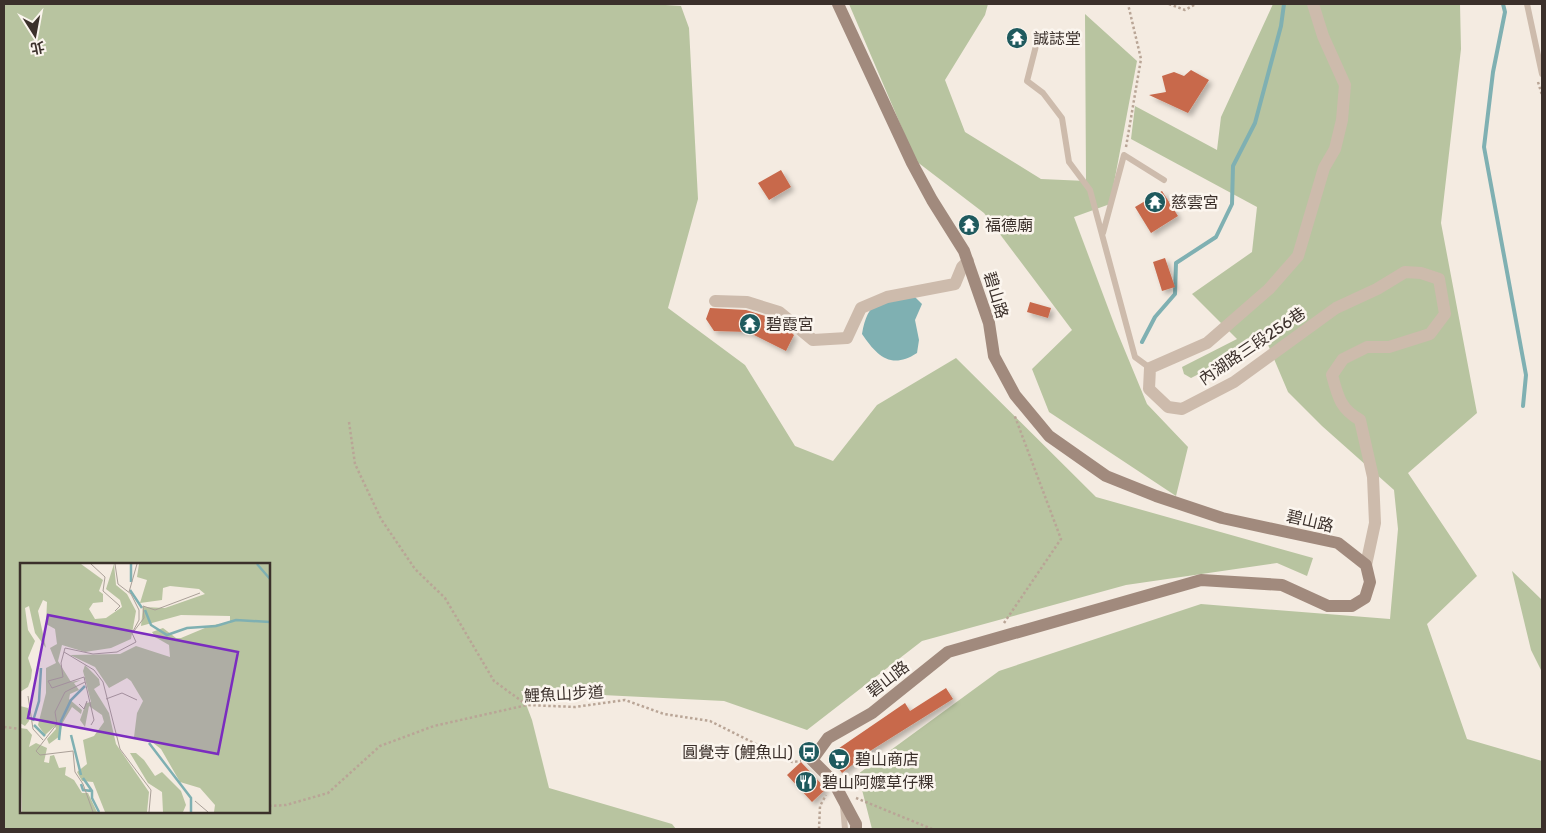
<svg xmlns="http://www.w3.org/2000/svg" width="1546" height="833" font-family="Rubik,'Noto Sans TC',sans-serif">
<style>
.green{fill:#b8c4a0;fill-rule:evenodd}
.water{fill:#7fb0b2}
.lines{fill:none;stroke-linecap:round;stroke-linejoin:round}
.stream{stroke:#7fb0b2;stroke-width:4}
.building{fill:#c8694b;filter:url(#shadow)}
.path{stroke:#b9a596;stroke-width:2.5;stroke-dasharray:2.5 2.5;stroke-linecap:butt}
.lane{stroke:#cdbbac;stroke-width:6}
.street{stroke:#cdbbac;stroke-width:12}
.secondary{stroke:#a18a7d;stroke-width:12}
.labels{text-anchor:middle;dominant-baseline:central;stroke-width:5;stroke-linejoin:round;paint-order:stroke}
.poi-label{font-size:16px;fill:#3b302b;stroke:#fbf5ee;text-anchor:start}
.street-label{font-size:16px;fill:#3b302b;stroke:#fbf5ee}
.inset-river{fill:none;stroke:#7fb0b2;stroke-width:2.5}
.inset-road{fill:none;stroke:#aaa098;stroke-width:1}
.view{fill:#7b2cbf;fill-opacity:0.15;stroke:#7b2cbf;stroke-width:2.5}
.inset-edge{fill:none;stroke:#3b302b;stroke-width:2.5}
</style>
<defs>
<filter id="shadow"><feDropShadow dx="3.5" dy="3.5" stdDeviation="2.5" flood-color="#0004"/></filter>
</defs>
<rect width="100%" height="100%" fill="#f4ebe1"/>
<!-- green -->
<path class="green" d="M 4,4 L 650,4 L 681,6 L 689,28 L 698,199 L 668,308 L 745,365 L 795,446 L 833,461 L 877,405 L 956,358 L 1096,497 L 1313,558 L 1307,576 L 1277,563 L 1126,585 L 922,641 L 807,730 L 724,701 L 521,691 L 532,720 L 549,788 L 672,824 L 676,829 L 4,829 ZM 21,564 L 269,564 L 269,812 L 21,812 Z
M 849,4 L 988,4 L 985,15 L 945,80 L 965,132 L 1041,179 L 1086,181 L 1085,14 L 1137,61 L 1110,204 L 1074,217 L 1116,329 L 1147,404 L 1188,447 L 1176,496 L 1049,412 L 1032,369 L 1072,330 L 984,213 L 916,161 Z
M 1273,4 L 1460,4 L 1461,49 L 1441,223 L 1477,413 L 1408,473 L 1477,576 L 1427,624 L 1467,739 L 1542,761 L 1542,829 L 872,829 L 858,774 L 999,671 L 1201,604 L 1390,619 L 1398,529 L 1394,490 L 1322,426 L 1288,392 L 1266,340 L 1191,378 L 1184,374 L 1182,367 L 1237,339 L 1192,294 L 1252,252 L 1257,207 L 1131,139 L 1135,106 L 1217,150 L 1221,117 Z
M 1512,571 L 1542,600 L 1542,672 L 1531,650 Z"/>
<!-- water -->
<path class="water" d="M 910,292 L 922,304 L 915,320 L 919,340 L 917,353 C 891,370 877,356 862,334 C 868,300 880,301 910,292 Z"/>
<g class="lines">
<!-- stream -->
<path class="stream" d="M 1503,4 L 1505,12 L 1493,72 L 1484,147 L 1526,375 L 1523,406
M 1142,342 L 1155,317 L 1175,294 L 1176,263 L 1216,237 L 1232,204 L 1233,166 L 1255,123 L 1281,26 L 1284,4"/>
</g>
<!-- building -->
<path class="building" d="M 1191,70 L 1209,80 L 1188,113 L 1149,95 L 1166,92 L 1162,76 L 1174,72 L 1184,76 Z
M 781,170 L 791,187 L 769,200 L 758,183 Z
M 1162,191 L 1178,216 L 1151,233 L 1135,207 Z
M 1165,258 L 1175,287 L 1162,291 L 1153,262 Z
M 1030,302 L 1051,308 L 1048,318 L 1027,312 Z
M 710,308 L 746,310 L 775,319 L 794,335 L 786,351 L 748,332 L 714,331 L 706,319 Z
M 946,688 L 953,699 L 870,751 L 842,773 L 829,755 L 905,703 L 910,711 Z
M 801,762 L 826,789 L 812,802 L 787,775 Z"/>
<g class="lines">
<!-- path -->
<path class="path" d="M 1169,4 L 1185,10 L 1196,4
M 1538,82 L 1542,95
M 1126,147 L 1141,59 L 1128,4
M 349,422 L 355,464 L 381,519 L 415,569 L 445,598 L 494,681 L 527,705
M 1004,623 L 1061,539 L 1014,414
M 4,727 L 21,729
M 856,798 L 932,829
M 269,806 L 286,805 L 328,793 L 380,746 L 434,726 L 527,705 L 575,707 L 625,700 L 664,714 L 710,721 L 792,762 L 801,761
M 819,829 L 820,806 L 826,795"/>
<!-- lane -->
<path class="lane" d="M 1527,4 L 1542,74
M 1039,34 L 1027,81 L 1043,93 L 1062,118 L 1069,162 L 1090,190 L 1135,357 L 1150,368
M 1103,233 L 1124,155 L 1164,180
M 843,806 L 845,829"/>
<!-- street -->
<path class="street" d="M 1313,4 L 1323,36 L 1345,85 L 1342,120 L 1335,149 L 1324,168 L 1298,256 L 1269,289 L 1207,343 L 1150,368 L 1149,389 L 1168,407 L 1182,409 L 1234,382 L 1336,308 L 1377,289 L 1405,272 L 1421,273 L 1439,279 L 1445,314 L 1430,334 L 1389,347 L 1367,347 L 1343,359 L 1332,375 C 1338,397 1340,408 1360,420 L 1373,477 L 1375,523 L 1366,565
M 715,301 L 747,302 L 779,312 L 813,340 L 847,338 L 861,308 L 887,297 L 955,284 L 962,267 L 968,261"/>
<!-- secondary -->
<path class="secondary" d="M 838,4 L 912,163 L 932,200 L 964,251 L 989,323 L 994,356 L 1015,395 L 1049,436 L 1106,476 L 1156,496 L 1222,518 L 1338,543 L 1366,565 L 1370,582 L 1365,598 L 1352,606 L 1328,606 L 1282,585 L 1201,580 L 948,652 L 872,713 L 828,738 L 812,760 L 833,781 L 856,824 L 856,829"/>
</g>
<!-- icons -->
<defs>
<g id="temple-disc" transform="scale(1.125)"><circle r="9.5" fill="#1f5a5e" stroke="#fbf5ee"/><path d="M0-6L5-2H3V0L6.5 2.5H4V6H1.5V3h-3V6H-4V2.5H-6.5L-3 0V-2H-5Z" fill="#fff"/></g>
<g id="bus-disc" transform="scale(1.125)"><circle r="9.5" fill="#1f5a5e" stroke="#fbf5ee"/><path d="M-5-6H5V4H4V6H2V4H-2V6H-4V4H-5ZM-3.5-4V0h7V-4ZM-3.5 1.2v1.5H-2V1.2ZM2 1.2v1.5H3.5V1.2Z" fill="#fff"/></g>
<g id="supermarket-disc" transform="scale(1.125)"><circle r="9.5" fill="#1f5a5e" stroke="#fbf5ee"/><path d="M-6-5.5h2.5l.6 2H6L4.5 2H-2.5L-4.4-4H-6ZM-1.5 3.2a1.3 1.3 0 1 0 .1 0ZM3 3.2a1.3 1.3 0 1 0 .1 0Z" fill="#fff"/></g>
<g id="restaurant-disc" transform="scale(1.125)"><circle r="9.5" fill="#1f5a5e" stroke="#fbf5ee"/><path d="M-5-6h1v4h1v-4h1v4h1v-4h1v5L-1.5 .5V6h-2V.5L-5-1ZM5-6V6H3V1.5H1.5Q1.5-4 5-6Z" fill="#fff"/></g>
</defs>
<g fill-rule="evenodd">
<use href="#temple-disc" x="1017" y="38"/>
<use href="#temple-disc" x="1155" y="202"/>
<use href="#temple-disc" x="969" y="225"/>
<use href="#temple-disc" x="750" y="324"/>
<use href="#bus-disc" x="809" y="752"/>
<use href="#supermarket-disc" x="839" y="759"/>
<use href="#restaurant-disc" x="806" y="782"/>
</g>
<g class="labels">
<!-- poi labels -->
<g class="poi-label">
<text x="1033" y="38">誠誌堂</text>
<text x="1171" y="202">慈雲宮</text>
<text x="985" y="225">福德廟</text>
<text x="766" y="324">碧霞宮</text>
<text x="793" y="752" text-anchor="end">圓覺寺 (鯉魚山)</text>
<text x="855" y="759">碧山商店</text>
<text x="822" y="782">碧山阿嬤草仔粿</text>
</g>
<!-- street labels -->
<g class="street-label">
<text transform="translate(996 295) rotate(73)">碧山路</text>
<text transform="translate(1252 346) rotate(-34)">內湖路三段256巷</text>
<text transform="translate(1310 521) rotate(13)">碧山路</text>
<text transform="translate(888 679) rotate(-38)">碧山路</text>
<text transform="translate(564 694) rotate(-3)">鯉魚山步道</text>
</g>
</g>
<!-- overview -->
<g transform="translate(20 563)">
<rect width="250" height="250" fill="#f4ebe1"/>
<path d="M 0,1 L 61,1 L 83,17 L 79,28 L 83,31 L 83,39 L 73,40 L 69,46 L 75,56 L 86,55 L 102,44 L 100,37 L 86,26 L 94,1 L 96,22 L 107,31 L 116,48 L 111,76 L 91,85 L 65,89 L 42,82 L 38,98 L 51,119 L 61,117 L 54,120 L 59,127 L 50,131 L 49,136 L 62,147 L 61,151 L 52,144 L 42,161 L 40,173 L 29,181 L 27,176 L 36,166 L 35,163 L 25,172 L 18,162 L 26,130 L 26,105 L 36,100 L 30,85 L 37,81 L 35,66 L 26,61 L 27,39 L 23,37 L 18,48 L 26,85 L 15,70 L 9,43 L 5,45 L 8,67 L 15,78 L 8,95 L 12,107 L 11,116 L 8,124 L 0,129 ZM 119,1 L 250,1 L 250,249 L 194,249 L 195,242 L 180,225 L 160,219 L 141,186 L 132,179 L 114,174 L 117,150 L 123,138 L 111,118 L 107,115 L 89,125 L 75,104 L 50,92 L 100,91 L 116,83 L 150,94 L 149,82 L 135,74 L 132,69 L 143,65 L 156,75 L 161,75 L 192,62 L 210,60 L 210,53 L 161,52 L 121,63 L 123,44 L 145,45 L 185,31 L 179,26 L 150,23 L 143,25 L 142,37 L 120,40 L 127,17 L 117,14 ZM 65,102 L 79,116 L 80,122 L 74,126 L 89,150 L 96,181 L 129,229 L 127,249 L 85,249 L 73,219 L 62,218 L 57,209 L 67,201 L 63,177 L 74,173 L 84,159 L 82,152 L 69,143 L 65,164 L 60,157 L 66,140 L 71,139 L 63,108 ZM 0,143 L 8,145 L 9,158 L 5,163 L 0,160 ZM 0,165 L 7,166 L 12,172 L 9,184 L 16,180 L 27,185 L 24,199 L 29,200 L 30,193 L 34,192 L 39,205 L 46,204 L 45,212 L 54,217 L 62,230 L 68,230 L 77,249 L 2,249 ZM 110,190 L 116,190 L 124,197 L 135,213 L 142,209 L 161,228 L 166,242 L 163,249 L 143,249 L 142,229 L 128,220 Z" fill="#b8c4a0"/>
<path class="inset-river" d="M 237,1 L 250,16M 111,19 L 111,1M 110,27 L 122,45M 125,47 L 131,62 L 147,72 L 167,65 L 196,63 L 216,57 L 250,59M 13,158 L 19,138 L 21,105M 14,162 L 25,173M 51,172 L 61,212M 39,177 L 41,158 L 51,137 L 65,123M 129,180 L 171,235 L 171,249M 63,215 L 72,228 L 72,235 L 79,249M 61,221 L 63,227 L 72,228"/>
<path class="inset-road" d="M 71,1 L 85,14M 85,14 L 83,28 L 100,43 L 95,48M 109,29 L 117,1M 114,68 L 124,55 L 123,43 L 135,47 L 180,30M 44,89 L 74,107 L 83,119 L 100,186 L 131,227 L 129,249M 65,119 L 45,129 L 35,149 L 37,161 L 16,188 L 20,192 L 53,188 L 55,209 L 63,221 L 73,249M 8,133 L 13,166 L 23,177M 86,136 L 102,130 L 117,137M 59,141 L 64,146 L 67,138M 71,162 L 74,157 L 64,114 L 32,125 L 28,118 L 43,114 L 41,100 L 45,85 L 73,91 L 97,89 L 116,79 L 112,70 L 119,57 L 119,47 L 111,31 L 98,21 L 95,1M 175,238 L 188,249"/>
<path class="view" d="M 28,52 L 218,89 L 198,191 L 8,155 Z"/>
<rect width="250" height="250" class="inset-edge"/>
</g>
<!-- border -->
<rect width="1546" height="833" fill="none" stroke="#3b302b" stroke-width="10"/>
<!-- north arrow -->
<g transform="translate(35 35) rotate(169)" stroke="#fbf5ee" stroke-width="4" paint-order="stroke">
<path d="M0-4L9 19L0 12L-9 19Z" fill="#3b302b"/>
<text y="-8" font-size="14" font-weight="bold" text-anchor="middle" fill="#3b302b">北</text>
</g>
</svg>
